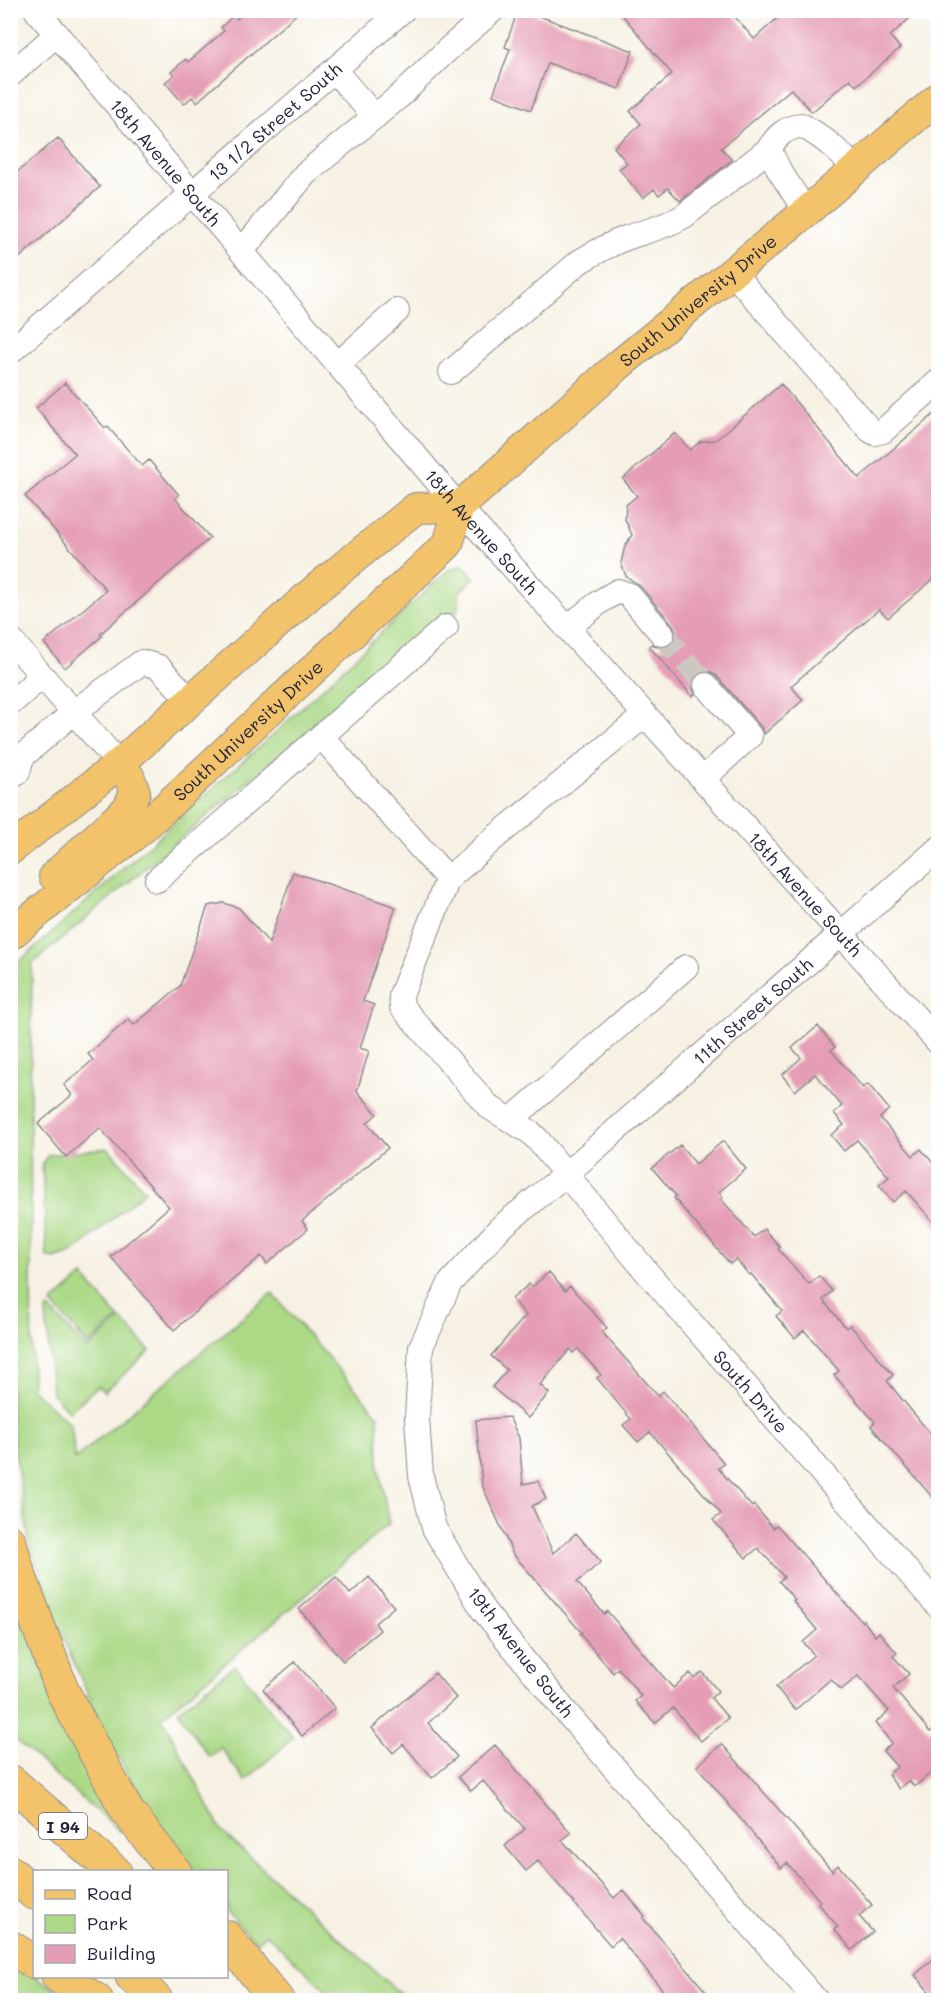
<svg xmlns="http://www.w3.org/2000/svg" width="949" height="2011" font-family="Mali,sans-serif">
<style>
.green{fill:#abd986;stroke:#667e60;stroke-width:1.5}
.building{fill:#e59db5}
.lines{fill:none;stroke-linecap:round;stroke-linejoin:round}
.minor-tunnel{stroke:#ccc8c1;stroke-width:24;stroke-dasharray:24 12;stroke-linecap:butt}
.minor-casing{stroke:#8c8a8e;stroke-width:26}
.major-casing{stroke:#8c8a8e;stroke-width:32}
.highway-casing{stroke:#8c8a8e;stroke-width:35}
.minor{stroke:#fff;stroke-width:24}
.major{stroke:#f2c36a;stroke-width:30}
.highway{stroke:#f2c36a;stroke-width:33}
.labels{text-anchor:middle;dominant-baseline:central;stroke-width:4.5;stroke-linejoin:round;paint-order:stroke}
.shield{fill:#fff;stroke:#646476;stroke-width:1.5}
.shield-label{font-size:16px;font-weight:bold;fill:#22223b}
.street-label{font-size:18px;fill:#22223b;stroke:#fff}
</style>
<rect width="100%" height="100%" fill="#fff"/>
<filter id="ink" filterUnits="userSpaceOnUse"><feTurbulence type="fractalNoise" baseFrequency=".0167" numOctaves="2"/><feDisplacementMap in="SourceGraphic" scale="12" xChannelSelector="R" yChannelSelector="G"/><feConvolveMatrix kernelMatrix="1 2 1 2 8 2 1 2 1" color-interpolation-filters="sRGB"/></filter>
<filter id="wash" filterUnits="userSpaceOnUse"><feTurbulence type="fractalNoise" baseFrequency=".008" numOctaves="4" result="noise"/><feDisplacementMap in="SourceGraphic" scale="24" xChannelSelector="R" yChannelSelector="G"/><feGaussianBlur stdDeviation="1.35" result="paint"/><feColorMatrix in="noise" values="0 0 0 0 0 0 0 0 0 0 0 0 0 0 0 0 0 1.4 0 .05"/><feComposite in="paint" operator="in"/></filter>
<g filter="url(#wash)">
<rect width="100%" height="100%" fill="#f6f1e2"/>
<!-- green -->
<path class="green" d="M 463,565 L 474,578 L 460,591 L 457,612 L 445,615 L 32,964 L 30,1105 L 32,1389 L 71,1425 L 75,1459 L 272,1293 L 378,1415 L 379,1469 L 389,1524 L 162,1717 L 222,1832 L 407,2000 L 331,2000 L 333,1997 L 266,1934 L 257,1943 L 227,1912 L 226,1872 L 194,1871 L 146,1806 L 108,1740 L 57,1624 L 29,1542 L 11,1425 L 10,970 L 278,730 L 447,571 Z
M 108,1148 L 145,1191 L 72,1253 L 54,1259 L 47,1257 L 42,1164 L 48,1155 Z
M 83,1276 L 119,1318 L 88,1345 L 52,1303 Z
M 49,1308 L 87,1349 L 121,1319 L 150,1351 L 104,1392 L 98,1386 L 69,1412 L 52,1393 L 46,1311 Z
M 10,1591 L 127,1826 L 120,1832 L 11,1736 Z
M 235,1665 L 293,1738 L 245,1781 L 221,1748 L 209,1757 L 178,1711 Z
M 10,1961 L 73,2000 L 11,2000 Z"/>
<g id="blocks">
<!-- building -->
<path class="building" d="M 247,10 L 301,10 L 197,102 L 192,97 L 184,104 L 165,82 L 174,75 L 171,72 L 186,59 L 188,62 L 216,38 L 224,31 L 221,27 L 234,15 L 237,19 Z
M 518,10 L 523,10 L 633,51 L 619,89 L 548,63 L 531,110 L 493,95 L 510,49 L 505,47 Z
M 618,10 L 729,10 L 754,39 L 787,10 L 919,10 L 890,36 L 900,48 L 856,86 L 850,79 L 812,112 L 791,89 L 721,148 L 732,160 L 680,201 L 668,188 L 659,195 L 654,189 L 643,198 L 619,169 L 627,163 L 614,147 L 641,124 L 630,111 L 672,74 Z
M 58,138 L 100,187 L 10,266 L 10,178 Z
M 65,383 L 105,428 L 107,426 L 142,466 L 149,460 L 179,495 L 175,498 L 210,538 L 100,634 L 102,636 L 65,668 L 44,643 L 106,590 L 25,496 L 75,454 L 36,408 Z
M 781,384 L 859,478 L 939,410 L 939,574 L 888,618 L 879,609 L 791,686 L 803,700 L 764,734 L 761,727 L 716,675 L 711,672 L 704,671 L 696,675 L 692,681 L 692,687 L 695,694 L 692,696 L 649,646 L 652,644 L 657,647 L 664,648 L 671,645 L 675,639 L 676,632 L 673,625 L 640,586 L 626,576 L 621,563 L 625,546 L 632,535 L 625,519 L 626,505 L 637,496 L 623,479 L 675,433 L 690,450 L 701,441 L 716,440 Z
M 293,872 L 396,907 L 363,1001 L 374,1005 L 360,1048 L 369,1051 L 357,1091 L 377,1114 L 367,1123 L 388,1148 L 302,1221 L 308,1229 L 267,1264 L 261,1256 L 174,1330 L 111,1257 L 169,1207 L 100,1128 L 66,1157 L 38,1124 L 72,1095 L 64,1085 L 93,1060 L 88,1054 L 129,1019 L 134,1025 L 180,986 L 208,906 L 224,903 L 239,908 L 269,943 Z
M 818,1026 L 835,1047 L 831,1050 L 863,1088 L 868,1084 L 889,1109 L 880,1118 L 913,1156 L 921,1149 L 939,1170 L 939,1228 L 906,1191 L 893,1202 L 879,1185 L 889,1177 L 857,1140 L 844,1151 L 831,1135 L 844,1125 L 834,1113 L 842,1106 L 815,1074 L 795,1091 L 782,1075 L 801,1058 L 792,1048 Z
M 723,1141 L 746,1169 L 719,1192 L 723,1197 L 721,1199 L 754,1237 L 764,1229 L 780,1247 L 778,1249 L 809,1284 L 819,1276 L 832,1291 L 823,1300 L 846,1328 L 850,1325 L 893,1375 L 887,1381 L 939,1444 L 939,1505 L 871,1426 L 875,1422 L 834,1375 L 839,1371 L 804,1330 L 795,1338 L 776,1316 L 782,1311 L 751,1274 L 749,1275 L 736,1259 L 730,1264 L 674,1198 L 676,1196 L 652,1168 L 680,1145 L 696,1164 Z
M 549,1272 L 565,1291 L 570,1286 L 607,1328 L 602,1332 L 658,1396 L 663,1391 L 724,1463 L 718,1468 L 752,1507 L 754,1505 L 773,1528 L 777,1525 L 862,1622 L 863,1620 L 875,1636 L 879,1632 L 897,1653 L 893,1656 L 909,1674 L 893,1688 L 930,1732 L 939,1725 L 939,1766 L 914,1787 L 909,1780 L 899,1789 L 888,1775 L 897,1767 L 883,1751 L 892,1743 L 875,1723 L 889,1711 L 858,1676 L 841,1690 L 831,1679 L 795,1710 L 776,1687 L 814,1655 L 803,1642 L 817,1630 L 793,1601 L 795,1600 L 779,1581 L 784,1577 L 758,1548 L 746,1558 L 713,1520 L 721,1514 L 650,1432 L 638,1442 L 623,1425 L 631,1419 L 597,1378 L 601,1375 L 578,1349 L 573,1353 L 570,1349 L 540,1385 L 549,1393 L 528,1418 L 492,1387 L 507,1370 L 491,1356 L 526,1315 L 512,1299 L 529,1284 L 532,1287 Z
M 509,1417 L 519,1438 L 523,1484 L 538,1481 L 546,1499 L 532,1506 L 553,1553 L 576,1533 L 601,1562 L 577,1582 L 604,1614 L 607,1611 L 673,1688 L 690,1673 L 694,1678 L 702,1672 L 718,1691 L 711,1698 L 728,1718 L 701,1741 L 673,1708 L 655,1723 L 635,1701 L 641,1696 L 618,1668 L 613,1673 L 580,1634 L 582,1633 L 513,1554 L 482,1485 L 476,1420 Z
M 336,1577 L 350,1594 L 369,1577 L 394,1607 L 375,1623 L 380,1630 L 343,1661 L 299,1609 Z
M 295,1662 L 335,1708 L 302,1736 L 263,1689 Z
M 435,1673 L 456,1698 L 428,1723 L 457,1757 L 432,1778 L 403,1744 L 393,1753 L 372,1728 Z
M 722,1744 L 832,1871 L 838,1865 L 872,1905 L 859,1916 L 873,1932 L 852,1950 L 834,1929 L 838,1927 L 818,1903 L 820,1901 L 787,1863 L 781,1868 L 697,1766 Z
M 495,1745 L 571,1833 L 562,1840 L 614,1898 L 623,1890 L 645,1916 L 643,1918 L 714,2001 L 672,2001 L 619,1938 L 611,1946 L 538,1861 L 526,1871 L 505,1846 L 525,1829 L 483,1781 L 471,1791 L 458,1777 Z
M 939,1954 L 939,2001 L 937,2001 L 915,1975 Z"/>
</g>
</g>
<g filter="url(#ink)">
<use href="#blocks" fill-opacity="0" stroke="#8c8a8e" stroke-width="1.5"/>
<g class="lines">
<!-- minor-tunnel -->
<path class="minor-tunnel" d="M 662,634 L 706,685"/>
<!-- minor casing -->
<g class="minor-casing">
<g id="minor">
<path id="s1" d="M 36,10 L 459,507 L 938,1042"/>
<path d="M 334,70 L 375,117"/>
<path d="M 10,75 L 57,34"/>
<path d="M 806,212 L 779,170 L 769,149 C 777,135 785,129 801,125 C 825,138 837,150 856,169"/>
<path d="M 242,251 L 305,174 L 401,95 L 446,51 L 493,10"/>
<path d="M 733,273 L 870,430 L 875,433 L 883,431 L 938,382"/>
<path id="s2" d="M 10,352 L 403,10"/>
<path d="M 338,364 L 397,311"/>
<path d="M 451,372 L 579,262 C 594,253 610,244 626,238 C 646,231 666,227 684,216 L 769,149"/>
<path d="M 567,628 L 601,601 L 618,591 L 629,595 L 662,634"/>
<path d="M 10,639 L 119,764"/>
<path d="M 10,704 L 42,676"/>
<path id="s3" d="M 645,715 L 492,840 L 448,879 L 401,995 L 402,1007 L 489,1107 L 530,1132 L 537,1139 L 645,1270 L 938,1606"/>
<path d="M 321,736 L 448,879"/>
<path d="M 22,757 L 74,712 L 142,662 L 159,667 L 190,700"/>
<path d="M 10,758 L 22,757 L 18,772 L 10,778"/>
<path d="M 703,779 L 750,736 L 706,685"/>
<path d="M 157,880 L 446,627"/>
<path d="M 511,1120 L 686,967"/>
<path id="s4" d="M 816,2000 L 565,1711 L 483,1610 L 434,1528 L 421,1476 L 417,1418 L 421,1347 L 450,1283 L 500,1228 L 566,1174 L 938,849"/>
</g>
</g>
<!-- major casing -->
<g class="major-casing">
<g id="major">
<path d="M 10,850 L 119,764 L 316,589 L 416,508 L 459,507"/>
<path d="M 54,876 L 128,808 L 135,792 L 129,776 L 119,764"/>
<path id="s5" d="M 10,935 L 143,828 L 448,544 L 459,507 L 620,364 L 806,212 L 938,98"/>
</g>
</g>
<!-- highway casing -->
<g class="highway-casing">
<path id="highway" d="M 10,1542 L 17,1569 L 63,1692 L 127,1811 L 175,1872
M 10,1781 L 115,1872
M 10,1872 L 34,1893
M 226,1937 L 277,2000
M 10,1947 L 34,1962
M 58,1976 L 96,2000
M 132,1976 L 156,2000"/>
</g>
<!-- minor -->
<use href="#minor" class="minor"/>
<!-- major -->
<use href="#major" class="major"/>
<!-- highway -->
<use href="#highway" class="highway"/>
</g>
</g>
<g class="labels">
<!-- shield labels -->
<rect class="shield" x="39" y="1813" width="48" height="26" rx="4.5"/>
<g class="shield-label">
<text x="63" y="1826">I 94</text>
</g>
<!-- street labels -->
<g class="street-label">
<text stroke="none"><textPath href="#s2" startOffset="351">13 1/2 Street South</textPath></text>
<text stroke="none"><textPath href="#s1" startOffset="200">18th Avenue South</textPath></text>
<text stroke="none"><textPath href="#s5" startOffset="942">South University Drive</textPath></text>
<text stroke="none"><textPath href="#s1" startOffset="686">18th Avenue South</textPath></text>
<text stroke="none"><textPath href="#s5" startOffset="314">South University Drive</textPath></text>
<text stroke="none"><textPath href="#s1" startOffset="1172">18th Avenue South</textPath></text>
<text stroke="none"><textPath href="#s4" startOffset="1269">11th Street South</textPath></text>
<text stroke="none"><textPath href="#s3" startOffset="915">South Drive</textPath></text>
<text transform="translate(521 1652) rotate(52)">19th Avenue South</text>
</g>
</g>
<!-- margin -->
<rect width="949" height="2011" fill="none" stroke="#fff" stroke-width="36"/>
<!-- legend -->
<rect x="33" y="1870" width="195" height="108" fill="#ffffff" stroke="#a7a7b1" stroke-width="1.5"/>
<rect x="45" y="1890" width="30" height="9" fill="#f2c36a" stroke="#a7a7b1" stroke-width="1.5"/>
<text x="87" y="1900" font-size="18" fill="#22223b">Road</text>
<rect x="45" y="1915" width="30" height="18" fill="#abd986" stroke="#a7a7b1" stroke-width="1.5"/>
<text x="87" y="1930" font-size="18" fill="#22223b">Park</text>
<rect x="45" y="1945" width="30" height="18" fill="#e59db5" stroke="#a7a7b1" stroke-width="1.5"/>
<text x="87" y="1960" font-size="18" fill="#22223b">Building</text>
</svg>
